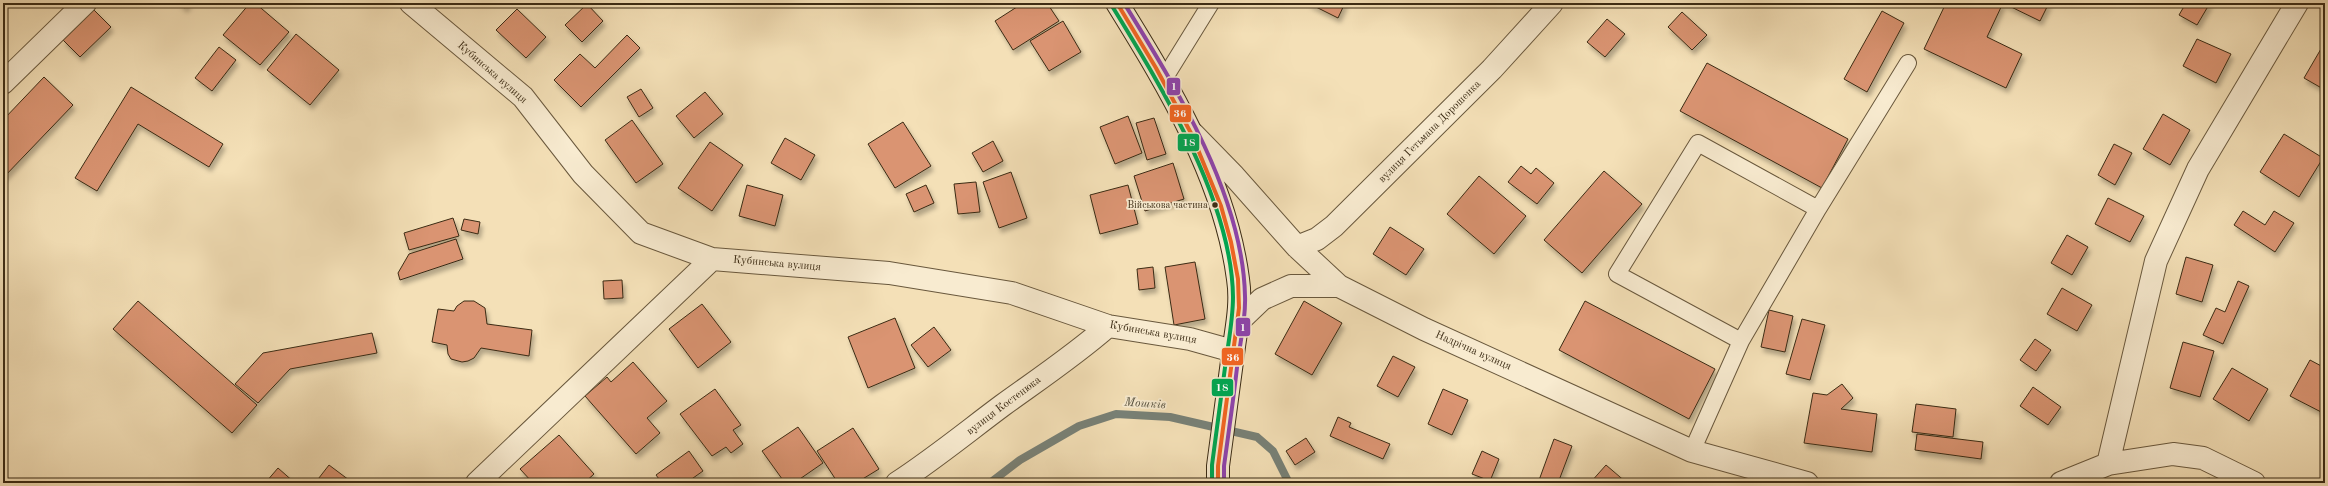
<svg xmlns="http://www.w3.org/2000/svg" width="2328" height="486" font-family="'Old Standard TT',serif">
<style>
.green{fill:#bfc18c;stroke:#7d7650}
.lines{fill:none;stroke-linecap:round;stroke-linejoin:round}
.stream{stroke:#788177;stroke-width:8}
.building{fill:#da9472;stroke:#3b2b14;filter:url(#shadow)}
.service-casing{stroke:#69583d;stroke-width:18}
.minor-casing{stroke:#69583d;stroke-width:24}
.secondary-casing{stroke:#3b2b14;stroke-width:24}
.service{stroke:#f8ebd0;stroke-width:16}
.minor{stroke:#f8ebd0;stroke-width:22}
.secondary{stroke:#f8ebd0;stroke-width:22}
.bus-1-casing{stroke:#f8ebd0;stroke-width:7}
.bus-2-casing{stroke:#f8ebd0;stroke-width:7}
.bus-3-casing{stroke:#f8ebd0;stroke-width:7}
.bus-1{stroke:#f26522;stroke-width:4}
.bus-2{stroke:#00a651;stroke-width:4}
.bus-3{stroke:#8e44ad;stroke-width:4}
.bus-dot{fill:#3b2b14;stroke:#f8ebd0;stroke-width:1.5}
.labels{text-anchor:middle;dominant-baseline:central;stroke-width:3.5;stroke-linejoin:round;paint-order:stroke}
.bus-label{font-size:10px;fill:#3b2b14;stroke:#f8ebd0;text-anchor:end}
.street-label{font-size:11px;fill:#3b2b14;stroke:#f8ebd0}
.water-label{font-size:12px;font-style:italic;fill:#544f3d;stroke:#f8ebd0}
.line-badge{stroke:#f8ebd0;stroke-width:1.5}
.badge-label{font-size:11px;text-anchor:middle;font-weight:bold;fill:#fff}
</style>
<defs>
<filter id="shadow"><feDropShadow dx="2.5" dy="4.5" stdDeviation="2" flood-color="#0004"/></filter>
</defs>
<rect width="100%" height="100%" fill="#f4e0b7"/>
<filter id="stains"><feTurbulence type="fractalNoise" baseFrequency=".005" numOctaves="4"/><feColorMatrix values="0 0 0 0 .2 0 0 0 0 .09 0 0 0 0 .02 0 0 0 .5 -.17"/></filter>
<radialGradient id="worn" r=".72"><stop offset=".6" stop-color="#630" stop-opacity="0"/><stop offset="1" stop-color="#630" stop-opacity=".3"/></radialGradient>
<!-- green -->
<path class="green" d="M 2210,478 L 2215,483 L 2164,483 Z"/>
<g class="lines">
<!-- stream -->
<path class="stream" d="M 990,483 L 1020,460 L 1079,426 L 1116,414 L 1170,417 L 1257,437 L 1273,451 L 1289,483
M 2324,483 L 2325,481"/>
</g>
<!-- building -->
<path class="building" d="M 179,3 L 189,3 L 185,8 Z
M 250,3 L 255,3 L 289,32 L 260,65 L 223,35 Z
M 1023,3 L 1047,3 L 1059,21 L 1013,50 L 995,21 Z
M 1308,3 L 1345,3 L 1338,18 Z
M 1946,3 L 2049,3 L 2040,21 L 2003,3 L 1987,37 L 2022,54 L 2006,88 L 1924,49 Z
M 2186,3 L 2210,3 L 2197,25 L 2179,15 Z
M 587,4 L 603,21 L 582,42 L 565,25 Z
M 517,9 L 546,37 L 526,58 L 496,30 Z
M 94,10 L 111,27 L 80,57 L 63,40 Z
M 1882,11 L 1904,23 L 1867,92 L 1844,79 Z
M 1682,12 L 1707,35 L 1692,50 L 1668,27 Z
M 1607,19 L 1625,34 L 1605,57 L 1587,42 Z
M 1063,21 L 1081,52 L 1049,71 L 1030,41 Z
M 296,34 L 339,70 L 310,105 L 267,70 Z
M 627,35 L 640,48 L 581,107 L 554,80 L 580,54 L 595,68 Z
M 2197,39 L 2231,54 L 2216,83 L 2183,66 Z
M 2325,42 L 2325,90 L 2304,78 Z
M 219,47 L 236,60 L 212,91 L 195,78 Z
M 1707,63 L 1848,139 L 1822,188 L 1680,111 Z
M 44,77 L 73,105 L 3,178 L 3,120 Z
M 131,87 L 223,144 L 209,167 L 138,124 L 97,191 L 75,178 Z
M 641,89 L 653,108 L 639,117 L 627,97 Z
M 705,92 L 723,114 L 694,138 L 676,116 Z
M 2163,114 L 2190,130 L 2170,165 L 2143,149 Z
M 1128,116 L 1142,153 L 1115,164 L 1100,127 Z
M 1154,118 L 1166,154 L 1147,160 L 1136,123 Z
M 632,120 L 663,164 L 636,183 L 605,140 Z
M 903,122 L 931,166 L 895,188 L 868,144 Z
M 2284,134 L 2323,158 L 2299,197 L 2260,172 Z
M 785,138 L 815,155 L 801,180 L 771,163 Z
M 993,141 L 1003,161 L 983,172 L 972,153 Z
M 710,142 L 743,165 L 712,211 L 678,188 Z
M 2114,144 L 2132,153 L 2115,185 L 2098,175 Z
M 1173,163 L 1184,199 L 1145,211 L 1134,176 Z
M 1521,166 L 1531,174 L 1536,168 L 1554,183 L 1537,204 L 1508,182 Z
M 1604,171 L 1642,204 L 1582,273 L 1544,240 Z
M 1011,172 L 1027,218 L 999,228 L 983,182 Z
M 1479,176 L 1526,216 L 1494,254 L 1447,214 Z
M 976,182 L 980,212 L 958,214 L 954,184 Z
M 747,185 L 783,195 L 775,226 L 739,216 Z
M 926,185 L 934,203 L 914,212 L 906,194 Z
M 1128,185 L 1138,224 L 1100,234 L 1090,195 Z
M 2108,198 L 2144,216 L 2130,242 L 2095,224 Z
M 2243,211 L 2265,225 L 2274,211 L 2294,223 L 2275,252 L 2234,225 Z
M 453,218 L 459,236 L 409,250 L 404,233 Z
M 464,219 L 480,222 L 478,234 L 461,230 Z
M 1390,227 L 1424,249 L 1406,275 L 1373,254 Z
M 2067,235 L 2088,247 L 2072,275 L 2051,263 Z
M 456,239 L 463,259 L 400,280 L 398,273 L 409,254 Z
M 2186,257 L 2213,265 L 2202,302 L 2176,294 Z
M 1195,262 L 1205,319 L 1174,325 L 1165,267 Z
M 1153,267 L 1155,288 L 1139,290 L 1137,269 Z
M 622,280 L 623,298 L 604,299 L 603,281 Z
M 2238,281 L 2249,286 L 2223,344 L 2203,335 L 2216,308 L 2225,312 Z
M 2062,288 L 2092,305 L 2077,331 L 2047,314 Z
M 138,301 L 257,405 L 232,433 L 113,329 Z
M 464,301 L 474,301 L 485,308 L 487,324 L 532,330 L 529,356 L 481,348 L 474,358 L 468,361 L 462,362 L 451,359 L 448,354 L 447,345 L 432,342 L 438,309 L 454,311 L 457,306 Z
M 1304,301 L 1342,323 L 1312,375 L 1275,354 Z
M 1585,301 L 1715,369 L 1689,419 L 1559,350 Z
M 702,304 L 731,342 L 698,368 L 669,329 Z
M 1769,310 L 1793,316 L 1785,352 L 1761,347 Z
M 895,318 L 915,368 L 868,388 L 848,337 Z
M 1802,319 L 1825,325 L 1810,380 L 1786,374 Z
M 934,327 L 951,350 L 928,367 L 911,345 Z
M 372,333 L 377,353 L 290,369 L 258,403 L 235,384 L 263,353 Z
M 2035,339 L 2051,350 L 2036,371 L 2020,360 Z
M 2183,342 L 2214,351 L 2200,397 L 2170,388 Z
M 1393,356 L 1415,367 L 1398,397 L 1377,386 Z
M 2310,360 L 2325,368 L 2325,414 L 2290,396 Z
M 633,362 L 667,401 L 647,418 L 660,433 L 636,454 L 585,396 L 607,377 L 611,382 Z
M 2232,368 L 2268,389 L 2249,421 L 2213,399 Z
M 1842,384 L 1853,398 L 1841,409 L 1877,414 L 1872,452 L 1804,443 L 1813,393 L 1827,395 Z
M 2033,387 L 2061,407 L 2048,425 L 2020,406 Z
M 715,389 L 741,425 L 733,430 L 743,444 L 731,453 L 726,447 L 712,456 L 680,414 Z
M 1443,389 L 1468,400 L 1452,435 L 1428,424 Z
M 1916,404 L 1956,409 L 1953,437 L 1912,432 Z
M 1338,417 L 1351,423 L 1349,427 L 1390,444 L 1383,459 L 1330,436 Z
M 798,427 L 823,463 L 794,483 L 785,483 L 762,451 Z
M 853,428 L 879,469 L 856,483 L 838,483 L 817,451 Z
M 1917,434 L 1983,442 L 1981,459 L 1915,450 Z
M 559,435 L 594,474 L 584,483 L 533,483 L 520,469 Z
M 1306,438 L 1315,452 L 1295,465 L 1286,451 Z
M 1554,439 L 1572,446 L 1558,483 L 1538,483 Z
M 689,451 L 703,471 L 686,483 L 662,483 L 656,475 Z
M 1482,451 L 1499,459 L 1490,481 L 1472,474 Z
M 329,465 L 353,483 L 315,483 Z
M 1606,465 L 1627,483 L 1590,483 Z
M 278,468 L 295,483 L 266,482 Z"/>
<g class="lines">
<!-- service casing -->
<g class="service-casing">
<path id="service" d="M 1164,79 L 1211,3
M 1741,341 L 1617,274 L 1698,143 L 1818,209
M 1692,451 L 1741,341 L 1818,209 L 1908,63"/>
</g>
<!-- minor casing -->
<g class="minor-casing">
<path id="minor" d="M 411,3 L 523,97 L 583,174 L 641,233 L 712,259 L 889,273 L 1012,293 L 1108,326 L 1190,339 L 1233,351
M 3,83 L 85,3
M 1193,134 L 1234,176 L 1297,247 L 1339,286 L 1424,329 L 1692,451 L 1807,483
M 1297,247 L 1317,239 L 1334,226 L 1492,69 L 1552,3
M 1239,321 L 1262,299 L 1291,286 L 1339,286
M 2108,464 L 2156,261 L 2198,169 L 2297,3
M 477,483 L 712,259
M 897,483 C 934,459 968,431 1003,405 C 1039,379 1075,355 1108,326
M 2061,483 L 2108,464 L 2173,454 L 2203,458 L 2254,483"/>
</g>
<!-- secondary casing -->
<g class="secondary-casing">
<path id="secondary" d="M 1117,3 C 1169,87 1225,179 1238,279 C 1242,305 1236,329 1233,354 C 1228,391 1223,429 1218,466 L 1218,483"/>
</g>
<!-- service -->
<use href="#service" class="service"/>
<!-- minor -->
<use href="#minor" class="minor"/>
<!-- secondary -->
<use href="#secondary" class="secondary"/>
<!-- bus-1 casing -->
<g class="bus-1-casing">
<path id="bus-1" d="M 1117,3 L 1156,68 L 1192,135 L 1221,206 L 1231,242 L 1238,279 L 1239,308 L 1218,466 L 1218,483"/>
</g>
<!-- bus-2 casing -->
<g class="bus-2-casing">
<path id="bus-2" d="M 1112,6 C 1161,86 1232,201 1233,297 C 1233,318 1229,339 1226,360 C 1221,395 1217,430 1212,465 L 1212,483"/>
</g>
<!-- bus-3 casing -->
<g class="bus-3-casing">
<path id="bus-3" d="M 1124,3 C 1175,86 1243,195 1245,296 C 1246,317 1241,338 1238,359 C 1234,395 1229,430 1224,466 L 1224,483"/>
</g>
<!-- bus-1 -->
<use href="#bus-1" class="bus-1"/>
<!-- bus-2 -->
<use href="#bus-2" class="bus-2"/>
<!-- bus-3 -->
<use href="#bus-3" class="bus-3"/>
</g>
<!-- markers -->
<circle class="bus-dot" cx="1215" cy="205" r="3.5"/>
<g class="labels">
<!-- bus labels -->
<g class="bus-label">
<text x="1208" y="205">Військова частина</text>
</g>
<!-- street labels -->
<g class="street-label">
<text transform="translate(492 73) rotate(41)">Кубинська вулиця</text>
<text transform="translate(1430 132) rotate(-45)">вулиця Гетьмана Дорошенка</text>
<text transform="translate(777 264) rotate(5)">Кубинська вулиця</text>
<text transform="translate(1153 333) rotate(10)">Кубинська вулиця</text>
<text transform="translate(1473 351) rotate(24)">Надрічна вулиця</text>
<text transform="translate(1004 406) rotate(-37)">вулиця Костенюка</text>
</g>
<!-- water labels -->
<g class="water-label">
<text transform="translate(1145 404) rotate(4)">Мошків</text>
</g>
</g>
<g class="line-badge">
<rect x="1166" y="77" width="15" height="19" rx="4" fill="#8e44ad"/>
<rect x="1169" y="104" width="23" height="19" rx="4" fill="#f26522"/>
<rect x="1177" y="133" width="23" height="19" rx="4" fill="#00a651"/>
<rect x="1235" y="317" width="16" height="20" rx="4" fill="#8e44ad"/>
<rect x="1221" y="347" width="23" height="19" rx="4" fill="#f26522"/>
<rect x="1211" y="378" width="23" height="19" rx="4" fill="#00a651"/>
</g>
<g class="badge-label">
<text x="1174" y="90">1</text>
<text x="1180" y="117">36</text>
<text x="1189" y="146">18</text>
<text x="1243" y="331">1</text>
<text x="1233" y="361">36</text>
<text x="1222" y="391">18</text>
</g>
<!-- margin -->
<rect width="2328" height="486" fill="none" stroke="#f4e0b7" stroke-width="16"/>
<rect x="4" y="4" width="2320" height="478" fill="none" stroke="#3b2b14" stroke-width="2"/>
<rect x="8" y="8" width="2312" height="470" fill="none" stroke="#3b2b14"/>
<rect width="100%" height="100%" filter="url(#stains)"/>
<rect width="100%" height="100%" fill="url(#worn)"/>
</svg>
